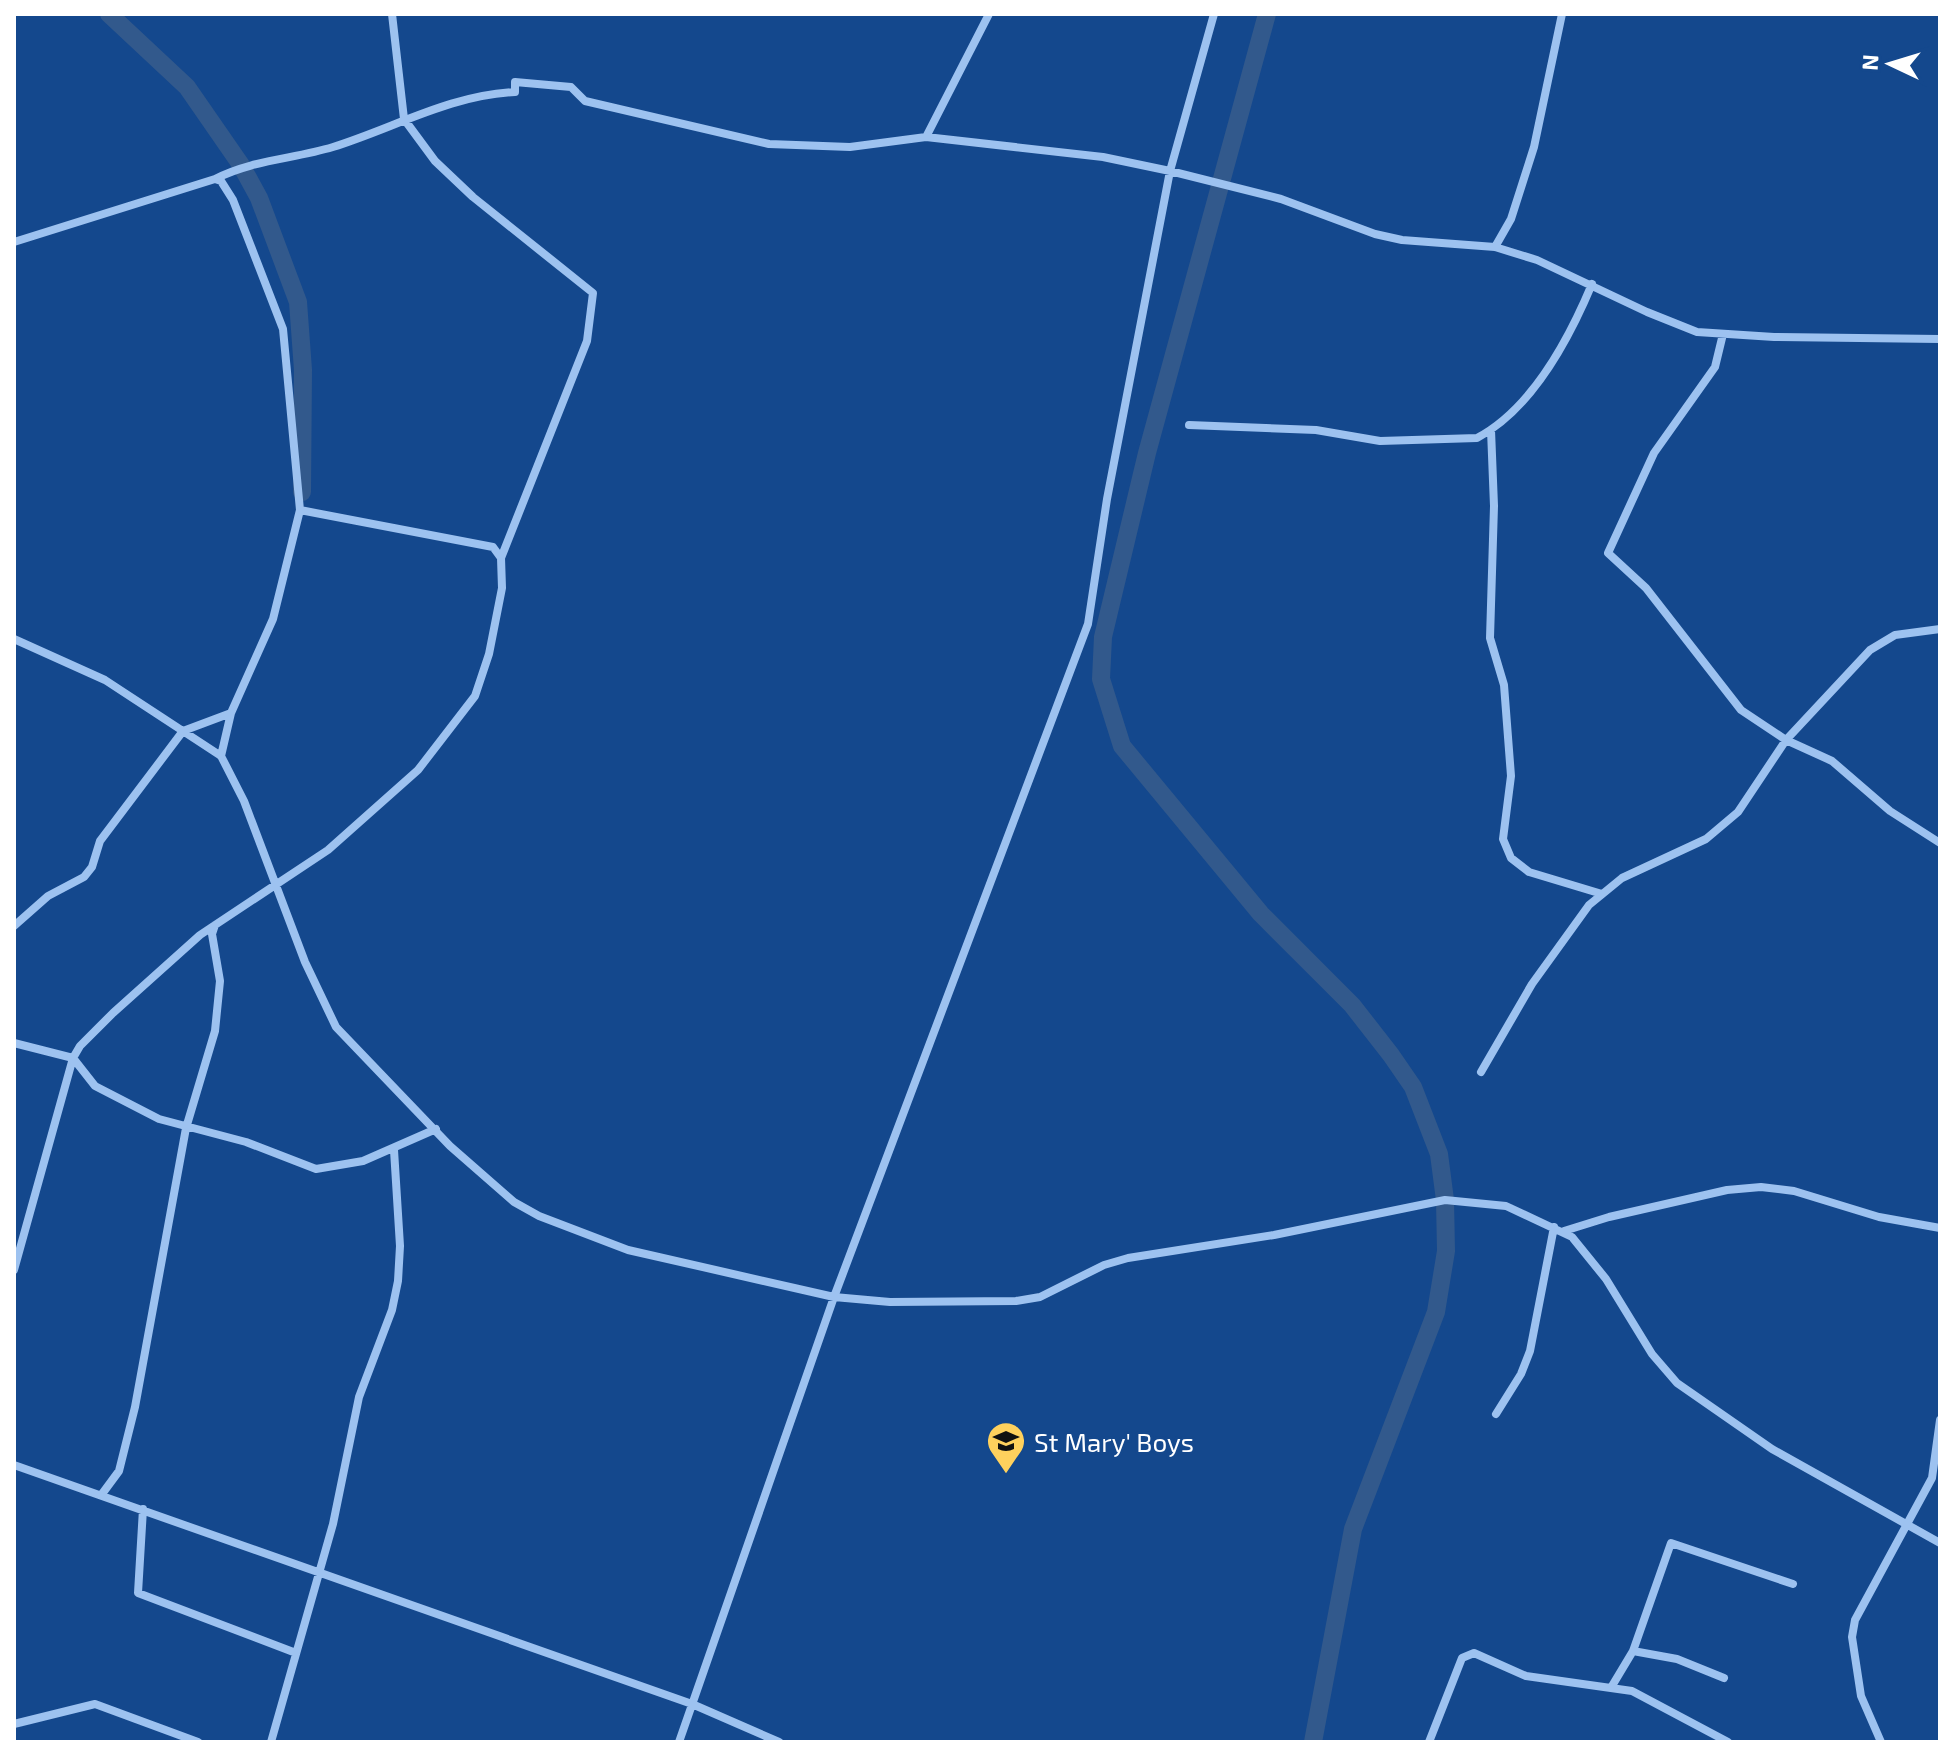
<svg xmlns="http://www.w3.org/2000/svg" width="1954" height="1756" font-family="'Exo 2',sans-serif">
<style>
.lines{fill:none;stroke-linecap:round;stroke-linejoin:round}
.river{stroke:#32598c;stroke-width:18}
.minor{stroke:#9dc2f0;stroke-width:8}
.labels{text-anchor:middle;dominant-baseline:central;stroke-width:6;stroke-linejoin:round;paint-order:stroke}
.poi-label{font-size:26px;fill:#fff;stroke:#14488d;text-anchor:start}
</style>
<rect width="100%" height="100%" fill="#14488d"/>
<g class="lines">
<!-- river -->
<path class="river" d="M 109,14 L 187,87 L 241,165 L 259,198 L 298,302 L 303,370 L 302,492
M 1267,14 L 1147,453 L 1103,637 L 1101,679 L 1122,746 L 1261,914 L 1352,1005 L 1391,1055 L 1413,1087 L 1439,1154 L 1445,1200 L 1446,1251 L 1436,1312 L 1353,1529 L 1313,1742"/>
<!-- minor -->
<path class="minor" d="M 392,14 L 404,119 L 435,161 L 473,197 L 593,293 L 587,341 L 501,558
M 926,137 L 989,14
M 215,179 C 252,160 293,159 333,147 C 394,128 450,95 515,92 L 515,82 L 571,87 L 585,101 L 769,144 L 850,147 L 926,137 L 1103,157 L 1170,171 L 1281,199 L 1375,234 L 1402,240 L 1495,247 L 1537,260 L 1647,312 L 1697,332 L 1774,337 L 1940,339
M 14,242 L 215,179 L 221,181 L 233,200 L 283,329 L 300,510 L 273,619 L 231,713 L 221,756
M 1495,247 L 1511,219 L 1534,147 L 1562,14
M 1723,334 L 1715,367 L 1654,453 L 1608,553 L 1646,588 L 1741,710 L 1786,740 L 1832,761 L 1890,811 L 1940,843
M 1189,425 L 1316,430 L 1380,441 L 1477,438 C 1532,409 1569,339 1592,284
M 1491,430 L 1494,506 L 1490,638 L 1504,685 L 1511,776 L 1503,839 L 1511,858 L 1529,872 L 1602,894
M 14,639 L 105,680 L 221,756 L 244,801 L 305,962 L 336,1027 L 450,1146 L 514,1202 L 539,1216 L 628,1250 L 834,1297 L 890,1302 L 1016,1301 L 1040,1297 L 1104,1265 L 1128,1258 L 1274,1235 L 1445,1200 L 1506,1206 L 1572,1237 L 1606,1279 L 1652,1354 L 1677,1383 L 1772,1449 L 1940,1543
M 14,926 L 48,896 L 84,877 L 92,867 L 100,841 L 183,731 L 231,713
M 14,1043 L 73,1058 L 80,1046 L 113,1013 L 200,935 L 328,850 L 418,770 L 475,696 L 489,654 L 502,588 L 501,558 L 493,547 L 300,510
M 1481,1072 L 1532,984 L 1589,905 L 1622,878 L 1706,839 L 1738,812 L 1786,740 L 1870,650 L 1895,635 L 1940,629
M 1564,1231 L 1609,1217 L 1727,1190 L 1761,1187 L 1794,1191 L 1879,1217 L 1940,1228
M 14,1270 L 73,1058 L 95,1086 L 159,1119 L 246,1142 L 316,1169 L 363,1161 L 436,1129
M 1496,1414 L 1521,1374 L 1530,1351 L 1554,1227
M 14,1465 L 692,1704 L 779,1742
M 102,1494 L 119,1471 L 135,1407 L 186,1128 L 215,1031 L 220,981 L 212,934 L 215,925
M 143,1509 L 138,1593 L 296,1653
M 1633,1651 L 1677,1659 L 1724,1678
M 1612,1686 L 1633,1651 L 1671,1543 L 1793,1584
M 14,1724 L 95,1704 L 198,1742
M 271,1742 L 333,1524 L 359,1397 L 392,1310 L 398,1281 L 400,1246 L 394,1150
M 679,1742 L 834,1297 L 1088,624 L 1107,499 L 1170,171 L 1214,14
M 1429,1742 L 1462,1658 L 1474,1653 L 1526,1676 L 1632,1691 L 1728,1742
M 1881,1742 L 1861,1696 L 1852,1637 L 1855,1620 L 1932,1478 L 1940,1420"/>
</g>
<!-- icons -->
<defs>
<g id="school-pin" transform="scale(2)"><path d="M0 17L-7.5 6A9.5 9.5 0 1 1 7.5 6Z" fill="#ffd15d" stroke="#14488d"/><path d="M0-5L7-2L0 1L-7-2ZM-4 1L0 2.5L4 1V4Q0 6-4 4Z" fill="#111"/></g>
</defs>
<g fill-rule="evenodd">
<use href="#school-pin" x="1006" y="1441"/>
</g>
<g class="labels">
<!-- poi labels -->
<g class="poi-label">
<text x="1034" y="1441">St Mary' Boys</text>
</g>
</g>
<!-- border -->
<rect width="1954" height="1756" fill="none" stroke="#ffffff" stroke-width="32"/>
<!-- north arrow -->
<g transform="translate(1890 64) rotate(274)" stroke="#14488d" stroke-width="6" paint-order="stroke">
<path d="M0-6L14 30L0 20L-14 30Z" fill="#ffffff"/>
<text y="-12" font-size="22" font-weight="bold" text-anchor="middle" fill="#ffffff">N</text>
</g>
</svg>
